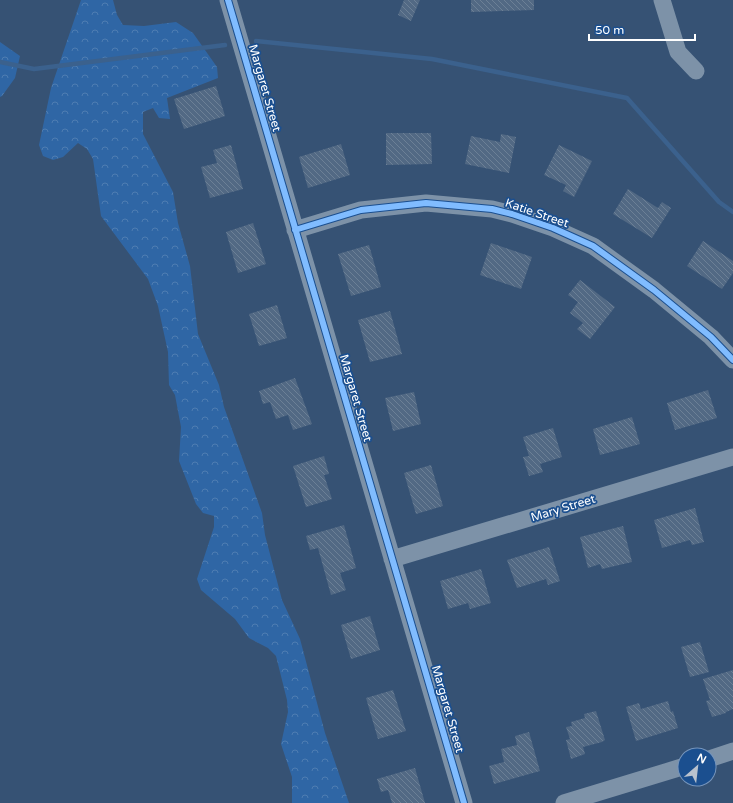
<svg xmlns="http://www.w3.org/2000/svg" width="733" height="803" font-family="'Varela Round',sans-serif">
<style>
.forest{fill:url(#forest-crowns)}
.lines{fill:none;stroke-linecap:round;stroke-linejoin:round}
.stream{stroke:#3b618d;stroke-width:4.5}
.building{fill:url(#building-back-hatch)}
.minor{stroke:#7d92a8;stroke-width:17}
.cycleway-casing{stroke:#1b4f8f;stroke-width:8}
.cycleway{stroke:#80bcff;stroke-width:6}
.labels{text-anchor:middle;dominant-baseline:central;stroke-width:3.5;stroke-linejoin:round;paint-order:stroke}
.street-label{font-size:12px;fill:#fff;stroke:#1b4f8f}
</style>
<defs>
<pattern id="forest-crowns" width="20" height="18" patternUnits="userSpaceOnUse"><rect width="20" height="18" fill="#2f66a5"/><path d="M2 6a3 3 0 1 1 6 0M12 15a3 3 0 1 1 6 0" fill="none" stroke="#4e7db2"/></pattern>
<pattern id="building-back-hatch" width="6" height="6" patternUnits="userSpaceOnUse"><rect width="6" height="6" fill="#526984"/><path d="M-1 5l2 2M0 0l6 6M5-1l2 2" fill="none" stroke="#6c8096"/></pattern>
</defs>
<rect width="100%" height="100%" fill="#365274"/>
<!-- forest -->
<path class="forest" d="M 81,0 L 113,0 L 117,15 L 123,25 L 144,26 L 176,22 L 193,33 L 217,67 L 218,78 L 167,98 L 170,119 L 159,118 L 153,108 L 143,112 L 143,134 L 173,192 L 178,223 L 190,266 L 198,334 L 219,385 L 224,407 L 262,513 L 265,535 L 282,600 L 300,639 L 325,733 L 349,803 L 292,803 L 292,777 L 281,744 L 288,712 L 287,700 L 276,656 L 268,648 L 249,638 L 235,619 L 201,590 L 197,579 L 214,527 L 214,516 L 203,513 L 196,504 L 179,461 L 181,427 L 175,395 L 169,385 L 168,352 L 158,306 L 148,279 L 101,216 L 93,159 L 87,149 L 78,143 L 63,157 L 53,160 L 43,156 L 39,145 L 51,88 Z
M 0,42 L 20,56 L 15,78 L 2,96 L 0,97 Z"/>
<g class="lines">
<!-- stream -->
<path class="stream" d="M 256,41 L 432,59 L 627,98 L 719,202 L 733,212
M 0,62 L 34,69 L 225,45"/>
</g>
<!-- building -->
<path class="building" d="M 404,0 L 420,0 L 411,21 L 398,15 Z
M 471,0 L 534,0 L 534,10 L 471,12 Z
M 216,86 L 225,116 L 184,129 L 174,99 Z
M 386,133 L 431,133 L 432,164 L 386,165 Z
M 501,134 L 516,137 L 509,173 L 465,164 L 471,136 L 500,142 Z
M 341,144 L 350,175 L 308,188 L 299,157 Z
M 231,145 L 243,189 L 210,198 L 201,167 L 217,163 L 213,150 Z
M 559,145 L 592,161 L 574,197 L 563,191 L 566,185 L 544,175 Z
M 628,189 L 658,208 L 662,202 L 671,208 L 652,238 L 613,214 Z
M 253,223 L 266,264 L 238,273 L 226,232 Z
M 703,241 L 733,261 L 733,273 L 722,289 L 687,266 Z
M 491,243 L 532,257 L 521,289 L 480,275 Z
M 369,245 L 381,287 L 351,296 L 338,254 Z
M 580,280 L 615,307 L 590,339 L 577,329 L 583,323 L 570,313 L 578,302 L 568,295 Z
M 277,305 L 287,338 L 259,346 L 249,314 Z
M 390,311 L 402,354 L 370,362 L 358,320 Z
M 295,378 L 312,424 L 293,430 L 288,415 L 276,419 L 270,402 L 263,404 L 259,391 Z
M 708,390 L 717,418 L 675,430 L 667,403 Z
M 414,392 L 421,424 L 393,431 L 385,398 Z
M 632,417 L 640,444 L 600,455 L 593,429 Z
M 553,428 L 562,457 L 540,464 L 543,472 L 529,476 L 523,457 L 529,456 L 523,437 Z
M 324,456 L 329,474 L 324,475 L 332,499 L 306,507 L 293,466 Z
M 431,465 L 443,506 L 416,514 L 404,473 Z
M 695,508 L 704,542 L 692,545 L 690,540 L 662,548 L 654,520 Z
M 344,525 L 356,568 L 340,573 L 346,590 L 331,595 L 318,548 L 310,550 L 306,536 Z
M 623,526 L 632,562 L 602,569 L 600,564 L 588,568 L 580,537 Z
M 549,547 L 560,581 L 548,585 L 546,579 L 517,588 L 507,560 Z
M 481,569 L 491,603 L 470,609 L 468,603 L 448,609 L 440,581 Z
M 370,616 L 380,650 L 351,659 L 341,625 Z
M 700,642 L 709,672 L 690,677 L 681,647 Z
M 733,670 L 733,709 L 726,712 L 726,713 L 712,717 L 706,701 L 710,700 L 703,679 Z
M 393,690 L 406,731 L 378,739 L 366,698 Z
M 668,701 L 671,712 L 673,711 L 678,728 L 636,741 L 626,707 L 639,703 L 641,709 Z
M 596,711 L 605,740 L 602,742 L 583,747 L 585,754 L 571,759 L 566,740 L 570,739 L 566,727 L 572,726 L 571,722 L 585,718 L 584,714 Z
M 529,732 L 540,771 L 494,784 L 489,766 L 504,762 L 501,749 L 517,745 L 515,736 Z
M 415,768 L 425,803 L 392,803 L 388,790 L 381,792 L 377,779 Z"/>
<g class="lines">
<!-- minor -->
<path class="minor" d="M 228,0 L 464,803
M 662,0 L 678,52 L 696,71
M 295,230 L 361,210 L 426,203 L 492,209 L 512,214 L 553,228 L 593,246 L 654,290 L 711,337 L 733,360
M 392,559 L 733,457
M 709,759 L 733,751
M 564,803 L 685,766"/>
<!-- cycleway casing -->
<g class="cycleway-casing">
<path id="cycleway" d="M 228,0 L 464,803
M 295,230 L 361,210 L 426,203 L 492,209 L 512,214 L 553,228 L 593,246 L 654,290 L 711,337 L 733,360"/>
</g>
<!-- cycleway -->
<use href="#cycleway" class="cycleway"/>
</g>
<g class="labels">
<!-- street labels -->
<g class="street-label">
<text transform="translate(265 88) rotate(74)">Margaret Street</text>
<text transform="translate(537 213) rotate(19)">Katie Street</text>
<text transform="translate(356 398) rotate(74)">Margaret Street</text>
<text transform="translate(563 508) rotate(-17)">Mary Street</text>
<text transform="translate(448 709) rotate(74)">Margaret Street</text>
</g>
</g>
<!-- north arrow -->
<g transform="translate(697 767) rotate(28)"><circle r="19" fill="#1b4f8f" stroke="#7695bc"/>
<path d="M0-3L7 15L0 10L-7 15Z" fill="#b9c2ce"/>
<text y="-6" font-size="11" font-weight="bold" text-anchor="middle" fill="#ffffff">N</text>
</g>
<!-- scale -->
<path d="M589 34v6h106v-6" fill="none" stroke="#ffffff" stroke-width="2"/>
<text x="595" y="34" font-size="12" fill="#ffffff" stroke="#1b4f8f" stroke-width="3" paint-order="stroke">50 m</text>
</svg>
